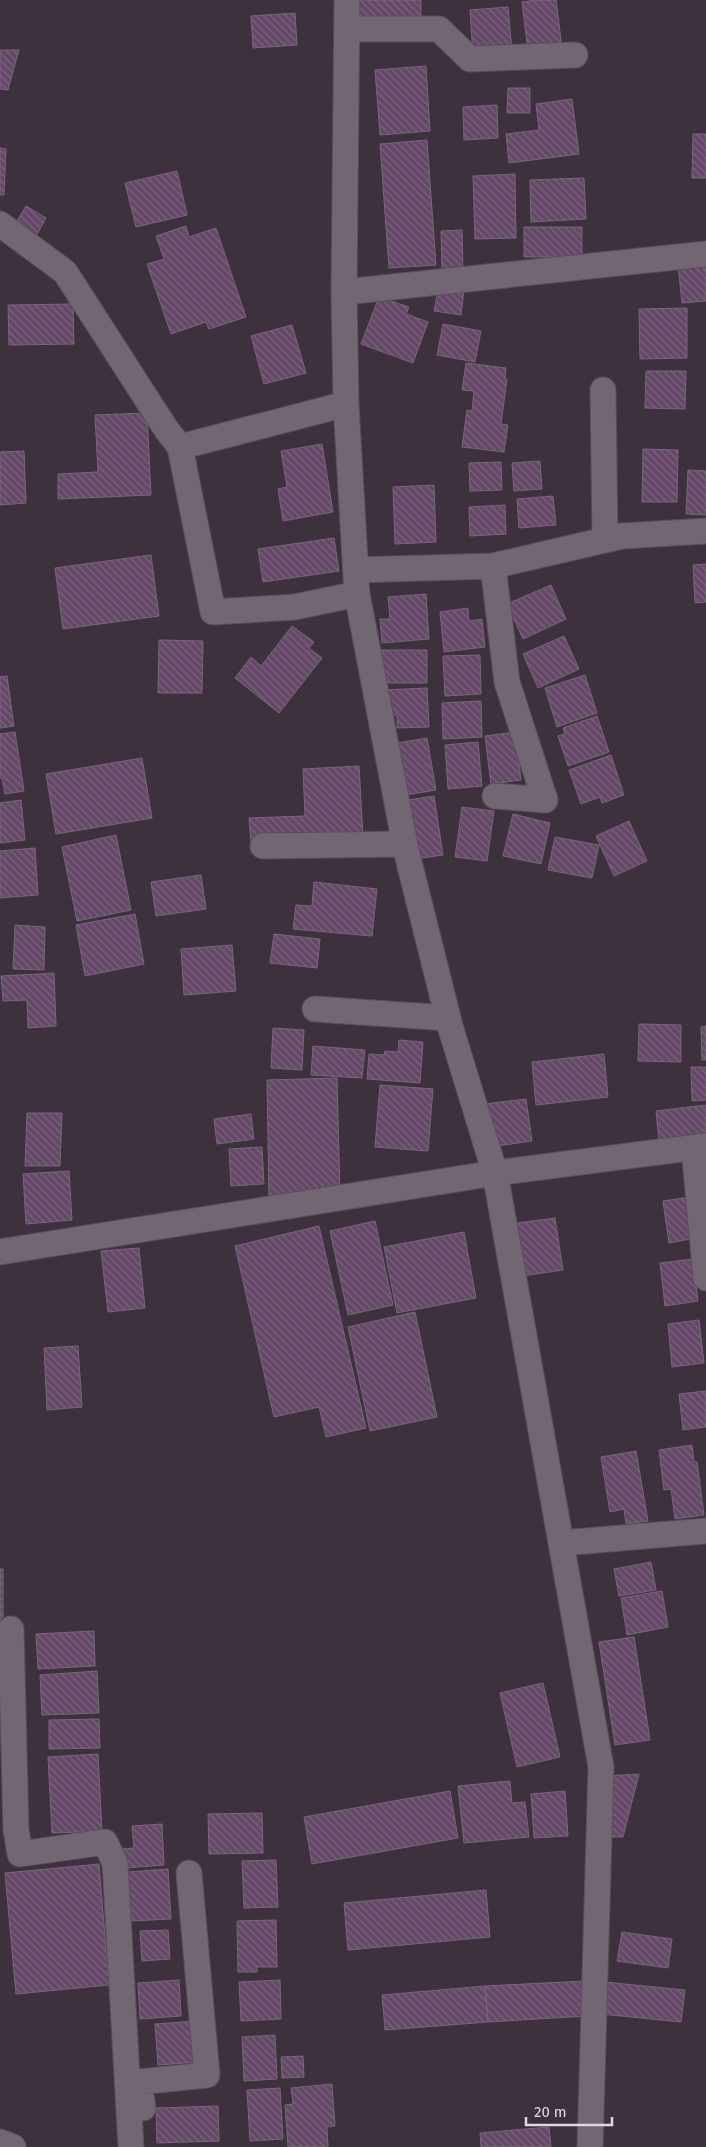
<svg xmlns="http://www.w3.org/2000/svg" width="706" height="2147" font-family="'Fira Sans',sans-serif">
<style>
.building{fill:url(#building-back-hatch);stroke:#756976}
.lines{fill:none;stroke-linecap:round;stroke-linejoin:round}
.street-casing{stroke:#584f59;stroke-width:27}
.street{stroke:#726673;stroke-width:25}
</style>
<defs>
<pattern id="building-back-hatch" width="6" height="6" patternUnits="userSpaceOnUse" patternTransform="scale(1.25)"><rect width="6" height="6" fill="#654868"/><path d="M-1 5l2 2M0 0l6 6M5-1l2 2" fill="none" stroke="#7b627d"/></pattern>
</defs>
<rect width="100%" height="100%" fill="#3c313d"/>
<!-- building -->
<path class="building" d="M 352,0 L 421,0 L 421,25 L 352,26 Z
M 536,0 L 556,0 L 562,48 L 528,52 L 522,2 Z
M 508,7 L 512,51 L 473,54 L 470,10 Z
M 295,13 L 297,45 L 253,48 L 251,16 Z
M 0,50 L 19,50 L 8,90 L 0,89 Z
M 426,66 L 430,131 L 380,135 L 375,70 Z
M 508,88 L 530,88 L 530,113 L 507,113 Z
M 572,99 L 579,154 L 509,163 L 506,134 L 539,130 L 536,104 Z
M 497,105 L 498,138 L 464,140 L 463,107 Z
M 693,134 L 706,134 L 706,178 L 692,178 Z
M 427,140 L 436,265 L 389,268 L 380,144 Z
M 0,148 L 6,149 L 4,195 L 0,195 Z
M 177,171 L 187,215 L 136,227 L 125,183 Z
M 515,174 L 516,238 L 475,239 L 473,176 Z
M 584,178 L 586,219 L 531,222 L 530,180 Z
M 26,206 L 46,218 L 35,238 L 14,226 Z
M 186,226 L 189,237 L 216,228 L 246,317 L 209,329 L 206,322 L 171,334 L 147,264 L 164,259 L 156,236 Z
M 524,227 L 582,227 L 582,257 L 524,257 Z
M 462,230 L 463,270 L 442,270 L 441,231 Z
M 706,263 L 706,301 L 682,303 L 678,265 Z
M 439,286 L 464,290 L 461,315 L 434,311 Z
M 379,297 L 409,307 L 406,314 L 428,322 L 413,363 L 361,344 Z
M 73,304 L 74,344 L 9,345 L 8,305 Z
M 687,308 L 687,358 L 640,359 L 639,309 Z
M 443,324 L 481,331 L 475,362 L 437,355 Z
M 292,325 L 306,373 L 264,384 L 251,336 Z
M 466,363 L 506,368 L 505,379 L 507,379 L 501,424 L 508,425 L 504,452 L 462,447 L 467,410 L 472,411 L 474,391 L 462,390 Z
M 646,371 L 686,371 L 685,409 L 645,408 Z
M 147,413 L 151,495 L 58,499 L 58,474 L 98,472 L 95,415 Z
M 322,444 L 333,512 L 283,521 L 278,489 L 287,487 L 281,451 Z
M 643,449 L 678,450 L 677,502 L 642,502 Z
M 24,451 L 26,503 L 0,505 L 0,452 Z
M 540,461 L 542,489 L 514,491 L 512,463 Z
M 501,462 L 502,490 L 470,491 L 469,463 Z
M 688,470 L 706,471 L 706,515 L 686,514 Z
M 434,485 L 436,542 L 395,544 L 393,487 Z
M 553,496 L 556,525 L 519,528 L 517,499 Z
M 505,505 L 506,534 L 470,536 L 469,507 Z
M 334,538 L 339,571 L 263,582 L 258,549 Z
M 151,555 L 159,616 L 63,629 L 55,568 Z
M 706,564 L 706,602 L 695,603 L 693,565 Z
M 551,585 L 566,619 L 523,639 L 507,604 Z
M 426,594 L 429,639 L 382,643 L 380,619 L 390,619 L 388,597 Z
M 468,608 L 469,621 L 482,619 L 485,647 L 444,652 L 440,612 Z
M 292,626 L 314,642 L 309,648 L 322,658 L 279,713 L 235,678 L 251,657 L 261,666 Z
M 564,636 L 579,669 L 538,688 L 523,654 Z
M 159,640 L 203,641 L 202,693 L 158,693 Z
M 379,650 L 427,650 L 427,683 L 379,683 Z
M 480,655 L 481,694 L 445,696 L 443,656 Z
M 585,675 L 597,713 L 557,727 L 545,688 Z
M 7,676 L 14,726 L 0,728 L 0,677 Z
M 427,688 L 429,727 L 397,728 L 397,715 L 384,715 L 383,690 Z
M 481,701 L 482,737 L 443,739 L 442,703 Z
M 597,716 L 609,752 L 568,766 L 558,736 L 565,734 L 563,728 Z
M 15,732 L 24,791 L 5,794 L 2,778 L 0,778 L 0,734 Z
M 515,732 L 521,780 L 491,784 L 485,736 Z
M 427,738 L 436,790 L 400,796 L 391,744 Z
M 478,742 L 482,786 L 448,789 L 445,745 Z
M 611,755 L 624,795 L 602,803 L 600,797 L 581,804 L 569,770 Z
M 142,758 L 152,818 L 56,834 L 46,774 Z
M 359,766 L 363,836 L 251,842 L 249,818 L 305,816 L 303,769 Z
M 434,796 L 443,855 L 415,859 L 402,801 Z
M 21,800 L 25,840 L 0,843 L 0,803 Z
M 462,807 L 494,811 L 487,861 L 455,857 Z
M 513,814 L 550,823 L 541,864 L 503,856 Z
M 629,821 L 647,861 L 614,876 L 596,836 Z
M 116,835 L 131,910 L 77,921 L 62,847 Z
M 555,837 L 599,845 L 592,878 L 548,870 Z
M 35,848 L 38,895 L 0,898 L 0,851 Z
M 201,875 L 206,909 L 156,916 L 151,882 Z
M 314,882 L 377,889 L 372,936 L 293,929 L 296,905 L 312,906 Z
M 135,914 L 144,964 L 85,976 L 76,925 Z
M 15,925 L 45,927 L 44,970 L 13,969 Z
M 274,934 L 320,939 L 317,968 L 270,963 Z
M 232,945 L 236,991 L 184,995 L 181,949 Z
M 54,973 L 56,1026 L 28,1028 L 27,1000 L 3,1001 L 1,976 Z
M 639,1024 L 681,1025 L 681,1062 L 638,1061 Z
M 706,1026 L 706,1060 L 702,1060 L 701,1027 Z
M 273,1028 L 304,1030 L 302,1070 L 271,1068 Z
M 399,1040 L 423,1042 L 420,1083 L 367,1079 L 369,1054 L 384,1055 L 385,1051 L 398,1052 Z
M 313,1046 L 365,1050 L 362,1078 L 311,1075 Z
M 604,1054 L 608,1097 L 536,1105 L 532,1062 Z
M 691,1067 L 706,1067 L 706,1100 L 692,1101 Z
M 337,1078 L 340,1195 L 269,1197 L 267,1080 Z
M 380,1085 L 433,1089 L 428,1151 L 375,1147 Z
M 526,1099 L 532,1141 L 490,1147 L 484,1104 Z
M 706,1105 L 706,1137 L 659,1142 L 656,1111 Z
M 27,1113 L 62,1113 L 60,1166 L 25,1166 Z
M 251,1114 L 254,1139 L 217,1144 L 214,1119 Z
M 262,1147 L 264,1184 L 231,1186 L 229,1149 Z
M 69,1171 L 72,1220 L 26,1224 L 23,1174 Z
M 690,1197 L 696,1238 L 669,1243 L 663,1201 Z
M 555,1218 L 563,1270 L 516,1277 L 509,1224 Z
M 375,1221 L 393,1305 L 348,1315 L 330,1231 Z
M 319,1226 L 366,1428 L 326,1437 L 319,1407 L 274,1417 L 235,1246 Z
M 464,1232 L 476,1298 L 397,1313 L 384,1247 Z
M 139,1248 L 145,1308 L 108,1312 L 101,1251 Z
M 693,1259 L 698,1301 L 665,1306 L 660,1263 Z
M 415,1312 L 437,1417 L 370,1431 L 348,1327 Z
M 699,1320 L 704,1363 L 672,1367 L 668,1324 Z
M 78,1346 L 82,1407 L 47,1410 L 44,1348 Z
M 706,1391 L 706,1427 L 683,1430 L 679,1394 Z
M 692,1445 L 694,1462 L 697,1462 L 704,1515 L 675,1519 L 671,1489 L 664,1490 L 659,1450 Z
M 636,1451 L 648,1521 L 626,1524 L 624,1509 L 610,1512 L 601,1457 Z
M 651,1562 L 656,1590 L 619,1596 L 614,1569 Z
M 0,1569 L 3,1569 L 3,1627 L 0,1627 Z
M 662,1591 L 668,1627 L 627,1635 L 621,1598 Z
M 94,1631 L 95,1666 L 38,1669 L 36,1634 Z
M 634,1637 L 650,1740 L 615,1745 L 599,1642 Z
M 97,1671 L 99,1713 L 42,1715 L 40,1675 Z
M 543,1683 L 560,1757 L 517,1767 L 500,1693 Z
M 99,1719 L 100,1748 L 49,1749 L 49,1720 Z
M 98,1754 L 102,1831 L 52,1833 L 48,1757 Z
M 639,1774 L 623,1837 L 605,1837 L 606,1776 Z
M 510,1781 L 512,1803 L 525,1802 L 529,1837 L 464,1843 L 458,1786 Z
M 450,1791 L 458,1838 L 312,1864 L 304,1817 Z
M 565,1791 L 568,1836 L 534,1838 L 531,1794 Z
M 262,1813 L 263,1853 L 209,1854 L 208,1814 Z
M 162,1824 L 164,1865 L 124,1868 L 123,1849 L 134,1848 L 132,1826 Z
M 276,1860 L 278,1907 L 244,1908 L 242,1861 Z
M 99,1864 L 109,1985 L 16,1994 L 5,1873 Z
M 168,1869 L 171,1919 L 130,1921 L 128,1872 Z
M 486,1890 L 490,1937 L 348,1950 L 344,1903 Z
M 276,1920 L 277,1967 L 257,1967 L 257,1972 L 238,1972 L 237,1921 Z
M 168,1930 L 170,1959 L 142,1961 L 140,1931 Z
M 622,1932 L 672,1939 L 668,1968 L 617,1961 Z
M 179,1980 L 181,2016 L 140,2019 L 138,1983 Z
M 280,1980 L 281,2019 L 241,2021 L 239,1982 Z
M 585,1981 L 586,2016 L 488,2022 L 485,1986 Z
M 604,1982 L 685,1990 L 681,2022 L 601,2014 Z
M 485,1986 L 488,2022 L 385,2030 L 382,1995 Z
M 196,2021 L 199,2062 L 158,2065 L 155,2024 Z
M 275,2035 L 277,2079 L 244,2081 L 242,2037 Z
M 303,2056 L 304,2077 L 282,2078 L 281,2057 Z
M 332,2084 L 335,2126 L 327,2127 L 328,2147 L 288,2147 L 285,2105 L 293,2104 L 291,2088 Z
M 280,2088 L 283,2139 L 250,2141 L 247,2090 Z
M 218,2106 L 219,2141 L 157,2143 L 156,2108 Z
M 549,2127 L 551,2147 L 481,2147 L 480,2133 Z"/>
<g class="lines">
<!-- street casing -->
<g class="street-casing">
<path id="street" d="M 347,0 L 344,292 L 346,404 L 357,594 L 406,850 L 450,1026 L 495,1173 L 601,1767 L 590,2147
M 347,29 L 439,29 L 470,59 L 575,55
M 0,224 L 65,272 L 166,429 L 180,447 L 213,612 L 295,607 L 357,594
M 344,292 L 706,254
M 603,390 L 605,539
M 180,447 L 346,404
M 493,566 L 507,682 L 545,800 L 495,796
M 356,570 L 493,566 L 622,536 L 706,531
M 263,846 L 405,844
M 315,1009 L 448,1018
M 694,1148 L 706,1278
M 0,1252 L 495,1173 L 706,1146
M 561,1543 L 706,1531
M 11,1629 L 16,1830 L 20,1854 L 105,1842 L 115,1863 L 131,2147
M 143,2108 L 139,2082 L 207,2075 L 189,1873
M 0,2142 L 13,2147"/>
</g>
<!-- street -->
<use href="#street" class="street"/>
</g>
<!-- scale -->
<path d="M526 2117v8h86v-8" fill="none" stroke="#e0d9e1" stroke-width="2.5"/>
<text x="534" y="2117" font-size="15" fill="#e0d9e1" stroke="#3c313d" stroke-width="4" paint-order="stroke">20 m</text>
</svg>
